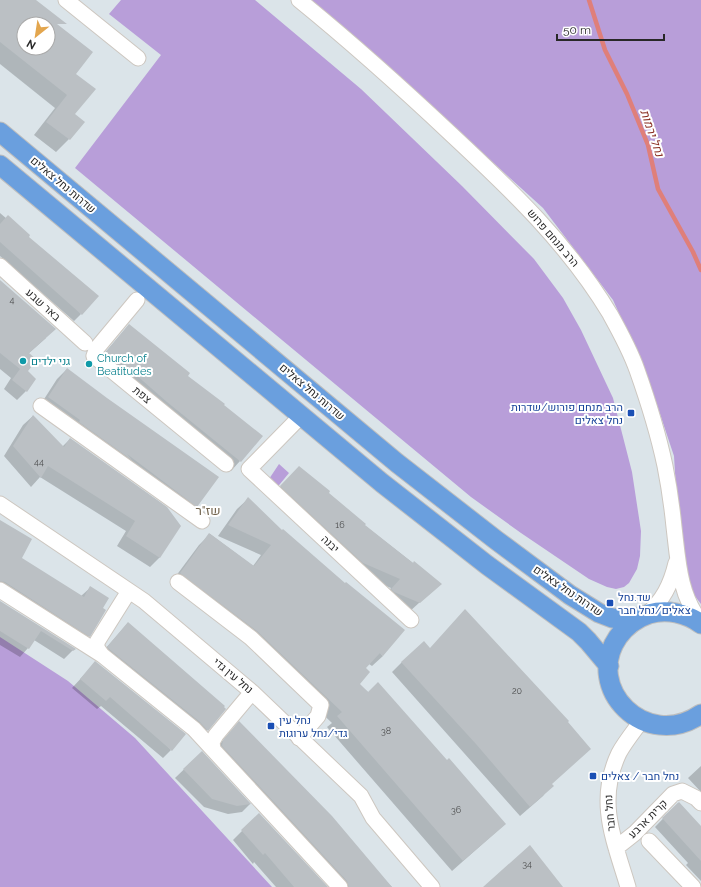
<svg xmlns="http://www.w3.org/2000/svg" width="701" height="887" font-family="Raleway,Heebo,sans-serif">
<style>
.green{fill:#b89ed9}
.shadow{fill:#0003;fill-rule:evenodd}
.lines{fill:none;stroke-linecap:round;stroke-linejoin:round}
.stream{stroke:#df7f7a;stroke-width:4.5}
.building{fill:#bbc0c4;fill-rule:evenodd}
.minor-casing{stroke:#cdc7c0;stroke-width:17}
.major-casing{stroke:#bebebe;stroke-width:21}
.minor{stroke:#fff;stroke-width:15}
.major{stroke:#6a9fde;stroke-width:19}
.culture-dot{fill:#0f9aa8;stroke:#fff;stroke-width:1.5}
.transit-dot{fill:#1a4fb4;stroke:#fff;stroke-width:1.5}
.labels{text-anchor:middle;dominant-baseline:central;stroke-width:4;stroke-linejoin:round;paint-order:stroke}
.number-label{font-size:9px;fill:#4d4e4f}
.street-label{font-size:11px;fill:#282828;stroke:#fff}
.culture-label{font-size:11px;fill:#0d838f;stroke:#fff;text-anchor:start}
.transit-label{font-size:11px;fill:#164399;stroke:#fff;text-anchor:start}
.water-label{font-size:12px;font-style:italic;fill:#872a1d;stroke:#fff}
.quarter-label{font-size:13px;fill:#72644e;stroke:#fff}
</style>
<rect width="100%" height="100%" fill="#dbe4e9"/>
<!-- green -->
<path class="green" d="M 121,0 L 255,0 L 361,89 L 462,186 L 534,259 L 563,298 L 581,330 L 613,398 L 632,472 L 641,531 L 640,556 L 637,569 L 629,583 L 624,587 L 616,589 L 607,587 L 589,579 L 521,533 L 471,497 L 75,168 L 161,55 L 109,14 Z
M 307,0 L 701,0 L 701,604 L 687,586 L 680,553 L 674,456 L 648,378 L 613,300 L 543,208 L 444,118 Z
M 279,464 L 289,473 L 275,490 L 267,482 Z
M 0,637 L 68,681 L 135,738 L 272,887 L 0,887 Z"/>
<!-- shadow -->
<path class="shadow" d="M 0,0 L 35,0 L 54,23 L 75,74 L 74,114 L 83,122 L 69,139 L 56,152 L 34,135 L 55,108 L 0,64 ZM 24,24 L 48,24 L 48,48 L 24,48 Z
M 0,213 L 28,237 L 81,314 L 74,321 L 0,256 Z
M 0,281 L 46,338 L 28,354 L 27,371 L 35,379 L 26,391 L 17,400 L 4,389 L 11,378 L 0,369 Z
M 129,325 L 186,376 L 240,461 L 231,471 L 96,363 Z
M 67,369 L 196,506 L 187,515 L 39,407 L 57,379 Z
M 33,416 L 62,447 L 70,439 L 166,507 L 160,557 L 150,567 L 117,546 L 126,531 L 40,477 L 31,487 L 4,456 L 23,425 Z
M 299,468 L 364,525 L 440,584 L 409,612 L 382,599 L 391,588 L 354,573 L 271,496 Z
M 248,499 L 383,656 L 372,666 L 369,664 L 365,668 L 359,684 L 447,762 L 505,824 L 452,871 L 327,727 L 332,723 L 247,642 L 170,584 L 199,545 L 210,534 L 253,566 L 261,555 L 218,536 L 237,509 Z
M 0,521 L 20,558 L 81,596 L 90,588 L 89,636 L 80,645 L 0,594 Z
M 13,610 L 74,649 L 64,659 L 34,640 L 28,648 L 20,657 L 0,645 L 0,626 Z
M 128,623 L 225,709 L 198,740 L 98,657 Z
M 430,649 L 551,785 L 543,796 L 520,816 L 392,672 L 402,662 Z
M 95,663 L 171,750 L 163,758 L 101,706 L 97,709 L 72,688 Z
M 230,732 L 392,887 L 334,887 L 214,751 Z
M 202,752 L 250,804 L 242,812 L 228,814 L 204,807 L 175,778 Z
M 701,766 L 701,792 L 688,778 Z
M 678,803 L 701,827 L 701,881 L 686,865 L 688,863 L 655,827 Z
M 259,814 L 326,887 L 276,887 L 254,862 L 253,864 L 233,840 Z"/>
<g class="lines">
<!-- stream -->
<path class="stream" d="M 589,0 L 605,50 L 627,94 L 648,145 L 658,189 L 693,252 L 701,270"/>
</g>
<!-- building -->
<path class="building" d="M 0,0 L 36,0 L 67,24 L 57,24 L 93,52 L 76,74 L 96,89 L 75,114 L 85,122 L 70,140 L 46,122 L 67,95 L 0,42 ZM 24,24 L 48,24 L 48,48 L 24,48 Z
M 8,215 L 30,235 L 29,237 L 99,296 L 82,315 L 0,242 L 0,224 Z
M 0,280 L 56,329 L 29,353 L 37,360 L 28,371 L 36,379 L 27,392 L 12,380 L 20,369 L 0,353 Z
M 129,324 L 190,373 L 188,376 L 225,404 L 224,405 L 263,436 L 241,462 L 167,402 L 135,374 L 136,373 L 105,353 Z
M 67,368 L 107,398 L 219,477 L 197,507 L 127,454 L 132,460 L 79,422 L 80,420 L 48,397 Z
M 33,415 L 64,447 L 70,438 L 167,507 L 181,526 L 160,558 L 126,536 L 135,521 L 48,466 L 41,478 L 13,446 Z
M 299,466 L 330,491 L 329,493 L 366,524 L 365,525 L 413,563 L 414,561 L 442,584 L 420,603 L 394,592 L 391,589 L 400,579 L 363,563 L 280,486 Z
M 248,497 L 282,530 L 283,529 L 345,583 L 346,582 L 405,630 L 383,656 L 380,653 L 366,668 L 370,672 L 360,684 L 368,692 L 378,682 L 447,760 L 449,758 L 506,824 L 463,861 L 337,716 L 342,712 L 257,631 L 180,573 L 209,533 L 254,566 L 271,545 L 228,525 Z
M 0,520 L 32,539 L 22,558 L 84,597 L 90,586 L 109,598 L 103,608 L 106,610 L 90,637 L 5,582 L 0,581 Z
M 0,601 L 76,649 L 73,651 L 41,631 L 29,649 L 0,631 Z
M 465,609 L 569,721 L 568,722 L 591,749 L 552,784 L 554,786 L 530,807 L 476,744 L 401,662 L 424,641 L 430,648 Z
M 128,622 L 225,706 L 224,707 L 226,709 L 208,731 L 200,722 L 109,649 L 107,647 Z
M 95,661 L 186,734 L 172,751 L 110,697 L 106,701 L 80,679 Z
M 239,721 L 332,816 L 392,887 L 349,887 L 347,881 L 222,746 L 223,740 Z
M 202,751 L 251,804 L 237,806 L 212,799 L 183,769 Z
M 679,802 L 701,826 L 701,861 L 662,818 Z
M 259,813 L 328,887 L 294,887 L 265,853 L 263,855 L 241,830 Z
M 530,845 L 563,887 L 483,887 Z"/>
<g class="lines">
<!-- minor casing -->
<g class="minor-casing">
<path id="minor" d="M 66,0 L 138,58
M 299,0 C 352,43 403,89 452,135 C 511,190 568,244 610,314 C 620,332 630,350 637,370 C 648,401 658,433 665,466 C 669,486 672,507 674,527 C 678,560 679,595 701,622
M 0,266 L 85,343
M 137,300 L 97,348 L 94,356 L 226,464
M 41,406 L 202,521
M 301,416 L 249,469 L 411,620
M 0,504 L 144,601 L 252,692 L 361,796 L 373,818 L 432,887
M 178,582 L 251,638 L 321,705 L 318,716 L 299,738
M 0,590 L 102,655 L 194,729 L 340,887
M 646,615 C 663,601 671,584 676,563
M 102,655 L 97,648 L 97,642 L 129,591
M 213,749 L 212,742 L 216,735 L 252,692
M 649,841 L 693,887
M 616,848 L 635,833 L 673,794 L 682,791 L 696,798 L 701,803
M 628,887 C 614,840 596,801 619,753 C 625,742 634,731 642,720"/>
</g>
<!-- major casing -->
<g class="major-casing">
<path id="major" d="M 0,132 L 397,463 L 496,540 L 570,595 L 599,613 L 612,618 L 623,619 L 641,617
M 0,165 L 382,483 L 487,565 L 579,632 L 588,641 L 609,666
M 701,624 C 686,613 667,609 649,614 C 637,618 626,626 618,637 C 583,688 646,752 701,714"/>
</g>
<!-- minor -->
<use href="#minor" class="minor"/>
<!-- major -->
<use href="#major" class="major"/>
</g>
<!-- markers -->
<g class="culture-dot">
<circle cx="23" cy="361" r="4"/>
<circle cx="89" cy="364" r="4"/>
</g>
<g class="transit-dot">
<rect x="627" y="409" width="8" height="8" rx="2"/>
<rect x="606" y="599" width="8" height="8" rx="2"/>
<rect x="267" y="722" width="8" height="8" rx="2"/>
<rect x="589" y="772" width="8" height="8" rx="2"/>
</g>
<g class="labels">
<!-- number labels -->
<g class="number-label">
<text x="12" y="300">4</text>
<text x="39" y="462">44</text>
<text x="340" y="525">16</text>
<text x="517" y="691">20</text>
<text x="386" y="731">38</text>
<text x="456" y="810">36</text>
<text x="527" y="864">34</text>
</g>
<!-- street labels -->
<g class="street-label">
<text transform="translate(63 185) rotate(40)">שדרות נחל צאלים</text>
<text transform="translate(553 238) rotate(49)">הרב מנחם פרוש</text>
<text transform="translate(43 305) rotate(42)">באר שבע</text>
<text transform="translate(312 392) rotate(40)">שדרות נחל צאלים</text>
<text transform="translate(142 395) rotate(39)">צפת</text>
<text transform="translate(330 544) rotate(43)">יבנה</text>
<text transform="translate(568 591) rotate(34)">שדרות נחל צאלים</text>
<text transform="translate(233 676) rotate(40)">נחל עין גדי</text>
<text transform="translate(610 813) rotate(-95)">נחל חבר</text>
<text transform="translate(648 819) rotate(-45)">קרית ארבע</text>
</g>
<!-- culture labels -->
<g class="culture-label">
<text x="97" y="358">Church of<tspan x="97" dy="13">Beatitudes</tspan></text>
<text x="31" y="361">גני ילדים</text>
</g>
<!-- transit labels -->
<g class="transit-label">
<text x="623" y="407" text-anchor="end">הרב מנחם פורוש/שדרות<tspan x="623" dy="13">נחל צאלים</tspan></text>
<text x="618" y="597">שד.נחל<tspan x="618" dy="13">צאלים/נחל חבר</tspan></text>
<text x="279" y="720">נחל עין<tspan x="279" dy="13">גדי/נחל ערוגות</tspan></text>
<text x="601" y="776">נחל חבר / צאלים</text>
</g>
<!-- water labels -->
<g class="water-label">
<text transform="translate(652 133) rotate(71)">נחל ירמות</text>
</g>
<!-- quarter labels -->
<g class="quarter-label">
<text x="208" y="510">שז"ר</text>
</g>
</g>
<!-- north arrow -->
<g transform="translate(36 36) rotate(210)"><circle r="19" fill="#ffffff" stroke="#a9a9a9"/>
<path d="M0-3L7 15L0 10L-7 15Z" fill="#e3a64e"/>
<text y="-6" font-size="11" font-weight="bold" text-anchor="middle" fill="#282828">N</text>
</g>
<!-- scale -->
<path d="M557 34v6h107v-6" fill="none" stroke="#282828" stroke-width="2"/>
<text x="563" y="34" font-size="12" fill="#282828" stroke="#ffffff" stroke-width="3" paint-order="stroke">50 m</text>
</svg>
